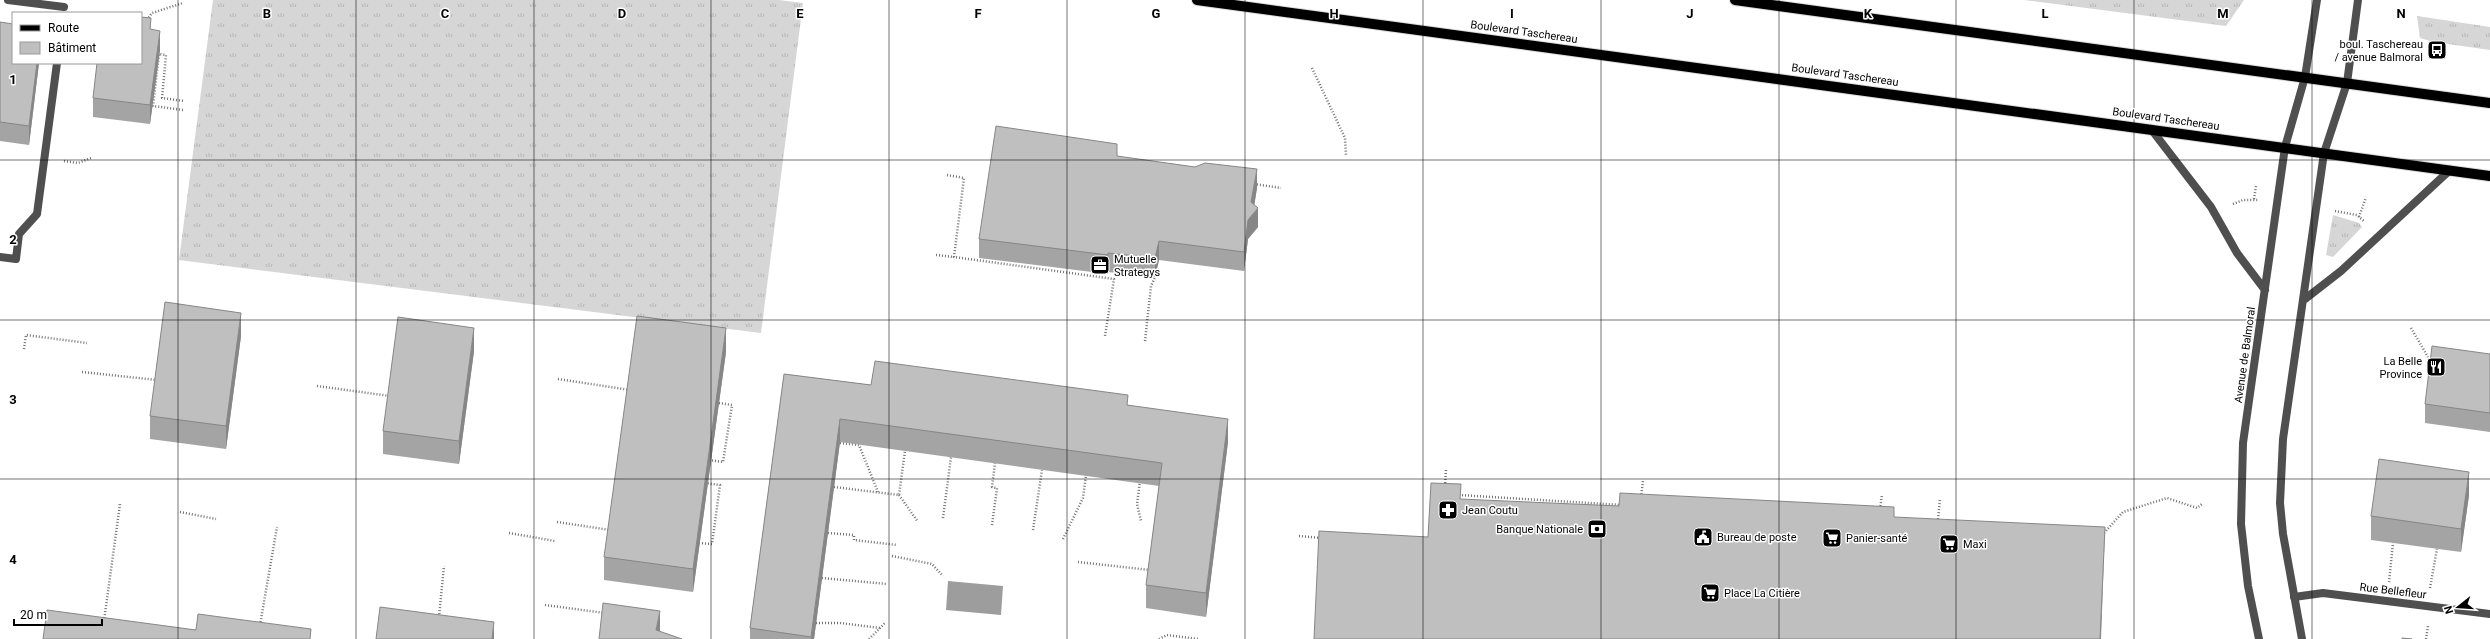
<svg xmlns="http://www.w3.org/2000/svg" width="2490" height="639" font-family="Roboto,sans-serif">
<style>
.grass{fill:url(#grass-tufts)}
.water{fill:#9d9d9d}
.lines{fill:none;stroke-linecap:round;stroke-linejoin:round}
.primary-casing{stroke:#dbdbdb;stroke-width:12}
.path{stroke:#717171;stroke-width:2.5;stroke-dasharray:1 2;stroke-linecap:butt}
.service{stroke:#4f4f4f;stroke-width:8}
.minor{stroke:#4f4f4f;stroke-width:8}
.tertiary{stroke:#4f4f4f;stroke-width:8}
.primary{stroke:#000;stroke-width:10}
.wall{fill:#a4a4a4}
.shaded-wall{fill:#868686}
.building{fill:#bfbfbf;stroke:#868686}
.grid{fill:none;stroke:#000;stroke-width:1;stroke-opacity:0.55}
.labels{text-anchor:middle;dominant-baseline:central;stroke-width:3;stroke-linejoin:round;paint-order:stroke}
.street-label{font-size:11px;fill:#000;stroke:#fff}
.poi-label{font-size:11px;fill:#000;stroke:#fff;text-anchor:start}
.grid-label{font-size:13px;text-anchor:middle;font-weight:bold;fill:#000;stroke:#fff;stroke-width:3;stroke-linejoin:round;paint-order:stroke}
</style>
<defs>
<pattern id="grass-tufts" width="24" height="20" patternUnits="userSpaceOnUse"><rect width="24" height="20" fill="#d6d6d6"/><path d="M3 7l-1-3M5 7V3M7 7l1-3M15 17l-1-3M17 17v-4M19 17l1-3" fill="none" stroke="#b6b6b6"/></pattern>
</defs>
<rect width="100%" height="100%" fill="#fff"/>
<!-- grass -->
<path class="grass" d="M 213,0 L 779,0 L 803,3 L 761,333 L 179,260 Z
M 2024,0 L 2244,0 L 2226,26 Z
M 2417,16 L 2490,27 L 2490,50 L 2434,42 L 2420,38 Z
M 2333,215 L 2359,223 L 2362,227 L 2333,257 L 2326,255 Z"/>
<!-- water -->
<path class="water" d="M 948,581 L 1003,586 L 1001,615 L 946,610 Z"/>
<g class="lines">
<!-- primary casing -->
<g class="primary-casing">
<path id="primary" d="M 1197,0 L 2490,176
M 1735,0 L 2490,103"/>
</g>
<!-- path -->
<path class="path" d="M 147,20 L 152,13 L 183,3
M 1312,68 L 1345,138 L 1346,155
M 183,110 L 153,106 L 159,54 L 166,55 L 162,98 L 184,101
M 64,161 L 78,163 L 91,158
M 947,175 L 964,178 L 954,257 L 1114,279 L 1105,336
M 1254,184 L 1281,188
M 2254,199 L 2256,186
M 2233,204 L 2243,200 L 2259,200
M 2335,211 L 2357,215 L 2365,222
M 2359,217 L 2366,197
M 936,255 L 954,257
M 2411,328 L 2428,357
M 1145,341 L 1151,286 L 1156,275
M 24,349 L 26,335 L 87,343
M 82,372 L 157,380
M 558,379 L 630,390
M 317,386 L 390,396
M 840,443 L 859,445 L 878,492
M 709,460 L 723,462 L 732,405 L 719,403
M 1140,481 L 1137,504 L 1141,521
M 1445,486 L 1446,470
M 834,487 L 899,495 L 905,451
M 899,495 L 918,522
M 1459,495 L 1622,505
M 1641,497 L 1643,481
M 1880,509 L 1882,495
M 180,512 L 216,519
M 943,518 L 951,457
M 1938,519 L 1940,499
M 557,522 L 610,530
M 992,525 L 997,488 L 992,487 L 995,463
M 1033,530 L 1042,470
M 509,533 L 555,541
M 828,533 L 854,535 L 854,540 L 897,545
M 2104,533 L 2123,512 L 2167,498 L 2197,508 L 2202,504
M 1299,536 L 1321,538
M 1063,539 L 1083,498 L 1086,475
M 699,543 L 712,544 L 720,485 L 705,483
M 892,556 L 932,564 L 943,576
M 1078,562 L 1150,570
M 822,578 L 887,584
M 2389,582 L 2393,543
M 2430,588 L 2437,549
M 545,605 L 605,613
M 439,617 L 444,566
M 104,621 L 120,504
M 816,623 L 840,623 L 880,628
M 260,625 L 277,527
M 869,639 L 885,623
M 1159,639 L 1167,635 L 1198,639
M 2426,639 L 2428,626"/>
<!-- service -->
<path class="service" d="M 8,0 L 64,7
M 0,257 L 16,259 L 19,234 L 37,214 L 57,63"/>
<!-- minor -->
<path class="minor" d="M 2305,77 L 2317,0
M 2347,83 L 2358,0
M 2294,597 L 2323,593 L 2490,614"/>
<!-- tertiary -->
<path class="tertiary" d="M 2151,129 L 2211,207 L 2237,253 L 2265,290
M 2305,299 L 2341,271 L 2450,170
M 2259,639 L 2248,586 L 2241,524 L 2243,443 L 2285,147 L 2305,77
M 2302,639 L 2283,534 L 2280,503 L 2283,439 L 2324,153 L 2347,83"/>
<!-- primary -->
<use href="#primary" class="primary"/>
</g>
<!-- wall -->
<path class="wall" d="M 0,22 L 13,63 L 39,63 L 29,145 L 0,141 Z
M 151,30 L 160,50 L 150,124 L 93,117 L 93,98 Z
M 1117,156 L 1257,188 L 1254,205 L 1258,227 L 1248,239 L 1244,271 L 1159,260 L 1155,277 L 1108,272 L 1108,274 L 979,258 L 979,239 Z
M 241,336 L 226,449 L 150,439 L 150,416 Z
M 474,351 L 459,464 L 383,454 L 383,431 Z
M 726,352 L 693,592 L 604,580 L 604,557 Z
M 2490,354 L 2490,432 L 2425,423 L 2425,404 Z
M 784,374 L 871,385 L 1128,405 L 1228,442 L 1206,617 L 1146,608 L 1146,585 L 1159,486 L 840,442 L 814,639 L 750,639 L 750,628 Z
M 2469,495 L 2461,552 L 2371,540 L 2371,516 Z"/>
<!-- shaded-wall -->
<path class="shaded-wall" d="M 160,31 L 160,50 L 150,124 L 150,105 Z
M 37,63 L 39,63 L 29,145 L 29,126 Z
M 1257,169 L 1257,188 L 1253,214 L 1258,208 L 1258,227 L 1248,239 L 1244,271 L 1244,252 L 1248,220 Z
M 1159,241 L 1159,260 L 1155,277 L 1155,258 Z
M 241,313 L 241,336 L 226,449 L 226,426 Z
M 474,328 L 474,351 L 459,464 L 459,441 Z
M 726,328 L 726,352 L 693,592 L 693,569 Z
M 840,419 L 840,442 L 814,639 L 811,639 Z
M 1228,419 L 1228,442 L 1206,617 L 1206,593 Z
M 2469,472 L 2469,495 L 2461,552 L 2461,529 Z
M 2105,527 L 2101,639 L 2100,639 Z
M 660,611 L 660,634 L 656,630 Z
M 494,622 L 494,639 L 492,639 Z"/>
<!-- building -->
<path class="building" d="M 141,17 L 151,18 L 150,29 L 160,31 L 150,105 L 93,98 L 97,63 L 141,63 Z
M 0,22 L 13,24 L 13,63 L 37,63 L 29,126 L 0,122 Z
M 996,126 L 1117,144 L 1117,156 L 1195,167 L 1205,163 L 1257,169 L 1251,202 L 1258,208 L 1248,220 L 1244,252 L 1159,241 L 1155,258 L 1108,253 L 1108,255 L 979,239 Z
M 165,302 L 241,313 L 226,426 L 150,416 Z
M 637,316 L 726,328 L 693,569 L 604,557 Z
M 398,317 L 474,328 L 459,441 L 383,431 Z
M 2432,346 L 2490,354 L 2490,413 L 2425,404 Z
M 875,361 L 1128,395 L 1127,405 L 1228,419 L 1206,593 L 1146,585 L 1162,463 L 840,419 L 811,637 L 750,628 L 784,374 L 871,385 Z
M 2379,459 L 2469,472 L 2461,529 L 2371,516 Z
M 1431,483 L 1461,484 L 1460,499 L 1619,506 L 1620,493 L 1894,507 L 1894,517 L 2105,527 L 2100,639 L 1314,639 L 1319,531 L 1428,537 Z
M 603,603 L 660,611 L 656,630 L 682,639 L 599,639 Z
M 380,607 L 494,622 L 492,639 L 376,639 Z
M 47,610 L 196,630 L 198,614 L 311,629 L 310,639 L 43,639 Z
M 2402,638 L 2412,639 L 2402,639 Z"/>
<!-- grid -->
<path class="grid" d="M 178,0 L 178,639M 356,0 L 356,639M 534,0 L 534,639M 711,0 L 711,639M 889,0 L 889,639M 1067,0 L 1067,639M 1245,0 L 1245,639M 1423,0 L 1423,639M 1601,0 L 1601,639M 1779,0 L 1779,639M 1956,0 L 1956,639M 2134,0 L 2134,639M 2312,0 L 2312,639M 0,160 L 2490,160M 0,320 L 2490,320M 0,479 L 2490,479"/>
<!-- icons -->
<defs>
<g id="bus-square" transform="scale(1)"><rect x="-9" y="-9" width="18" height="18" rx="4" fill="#000" stroke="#fff"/><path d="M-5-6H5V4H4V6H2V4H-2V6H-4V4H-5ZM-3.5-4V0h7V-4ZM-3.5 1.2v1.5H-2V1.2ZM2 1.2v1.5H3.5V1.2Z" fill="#fff"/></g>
<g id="office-square" transform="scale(1)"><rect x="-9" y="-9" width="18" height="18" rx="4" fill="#000" stroke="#fff"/><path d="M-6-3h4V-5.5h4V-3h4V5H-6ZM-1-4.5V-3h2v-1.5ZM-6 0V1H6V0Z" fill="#fff"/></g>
<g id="restaurant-square" transform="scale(1)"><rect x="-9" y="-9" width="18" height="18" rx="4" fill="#000" stroke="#fff"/><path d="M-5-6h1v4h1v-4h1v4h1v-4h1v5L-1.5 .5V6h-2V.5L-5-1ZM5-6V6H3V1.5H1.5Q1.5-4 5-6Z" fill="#fff"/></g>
<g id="pharmacy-square" transform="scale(1)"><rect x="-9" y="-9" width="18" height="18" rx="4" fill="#000" stroke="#fff"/><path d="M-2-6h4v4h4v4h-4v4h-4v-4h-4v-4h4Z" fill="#fff"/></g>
<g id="bank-square" transform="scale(1)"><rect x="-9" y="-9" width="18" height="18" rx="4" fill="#000" stroke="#fff"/><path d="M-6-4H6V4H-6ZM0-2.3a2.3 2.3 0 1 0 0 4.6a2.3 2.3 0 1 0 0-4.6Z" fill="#fff"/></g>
<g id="civic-square" transform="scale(1)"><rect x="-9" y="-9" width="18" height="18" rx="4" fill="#000" stroke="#fff"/><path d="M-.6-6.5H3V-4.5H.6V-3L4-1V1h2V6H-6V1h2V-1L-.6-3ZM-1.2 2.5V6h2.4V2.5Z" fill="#fff"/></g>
<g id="supermarket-square" transform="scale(1)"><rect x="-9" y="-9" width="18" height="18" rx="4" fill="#000" stroke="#fff"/><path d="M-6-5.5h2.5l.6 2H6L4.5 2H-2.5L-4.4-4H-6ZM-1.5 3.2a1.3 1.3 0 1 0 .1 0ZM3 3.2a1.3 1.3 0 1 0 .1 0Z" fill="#fff"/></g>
</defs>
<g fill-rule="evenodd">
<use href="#bus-square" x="2437" y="50"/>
<use href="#office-square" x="1100" y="265"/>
<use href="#restaurant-square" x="2436" y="367"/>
<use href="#pharmacy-square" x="1448" y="510"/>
<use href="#bank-square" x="1597" y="529"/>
<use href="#civic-square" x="1703" y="537"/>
<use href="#supermarket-square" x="1832" y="538"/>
<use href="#supermarket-square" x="1949" y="544"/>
<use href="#supermarket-square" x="1710" y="593"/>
</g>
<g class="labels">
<!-- street labels -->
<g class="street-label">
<text transform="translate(1524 32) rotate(8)">Boulevard Taschereau</text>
<text transform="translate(1845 75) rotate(8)">Boulevard Taschereau</text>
<text transform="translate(2166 119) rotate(8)">Boulevard Taschereau</text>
<text transform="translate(2245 355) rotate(-82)">Avenue de Balmoral</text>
<text transform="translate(2393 591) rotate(7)">Rue Bellefleur</text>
</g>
<!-- poi labels -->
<g class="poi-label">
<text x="2423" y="44" text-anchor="end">boul. Taschereau<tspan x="2423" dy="13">/ avenue Balmoral</tspan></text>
<text x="1114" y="259">Mutuelle<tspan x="1114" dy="13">Strategys</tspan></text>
<text x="2422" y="361" text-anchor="end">La Belle<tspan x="2422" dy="13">Province</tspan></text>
<text x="1462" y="510">Jean Coutu</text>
<text x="1583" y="529" text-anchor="end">Banque Nationale</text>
<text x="1717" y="537">Bureau de poste</text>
<text x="1846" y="538">Panier-santé</text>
<text x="1963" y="544">Maxi</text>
<text x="1724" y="593">Place La Citière</text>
</g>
</g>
<g class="grid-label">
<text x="267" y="18">B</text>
<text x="445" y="18">C</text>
<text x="622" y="18">D</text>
<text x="800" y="18">E</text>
<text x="978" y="18">F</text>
<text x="1156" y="18">G</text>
<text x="1334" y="18">H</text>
<text x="1512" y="18">I</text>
<text x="1690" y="18">J</text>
<text x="1868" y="18">K</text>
<text x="2045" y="18">L</text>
<text x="2223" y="18">M</text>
<text x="2401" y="18">N</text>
<text x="13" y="84">1</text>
<text x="13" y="244">2</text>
<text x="13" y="404">3</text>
<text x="13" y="564">4</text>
</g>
<!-- legend -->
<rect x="12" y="12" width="130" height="52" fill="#ffffff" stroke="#999999"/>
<rect x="20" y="25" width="20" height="6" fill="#000000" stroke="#999999"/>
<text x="48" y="32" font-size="12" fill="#000000">Route</text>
<rect x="20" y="42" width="20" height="12" fill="#bfbfbf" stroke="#999999"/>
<text x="48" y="52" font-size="12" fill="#000000">Bâtiment</text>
<!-- north arrow -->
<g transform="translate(2458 607) rotate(253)" stroke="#ffffff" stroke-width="3" paint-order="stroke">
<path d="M0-3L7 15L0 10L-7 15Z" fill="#000000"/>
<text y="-6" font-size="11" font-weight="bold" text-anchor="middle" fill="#000000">N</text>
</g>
<!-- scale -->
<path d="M14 619v6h88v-6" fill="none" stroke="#000000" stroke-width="2"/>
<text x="20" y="619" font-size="12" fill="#000000" stroke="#ffffff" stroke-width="3" paint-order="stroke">20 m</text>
</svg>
